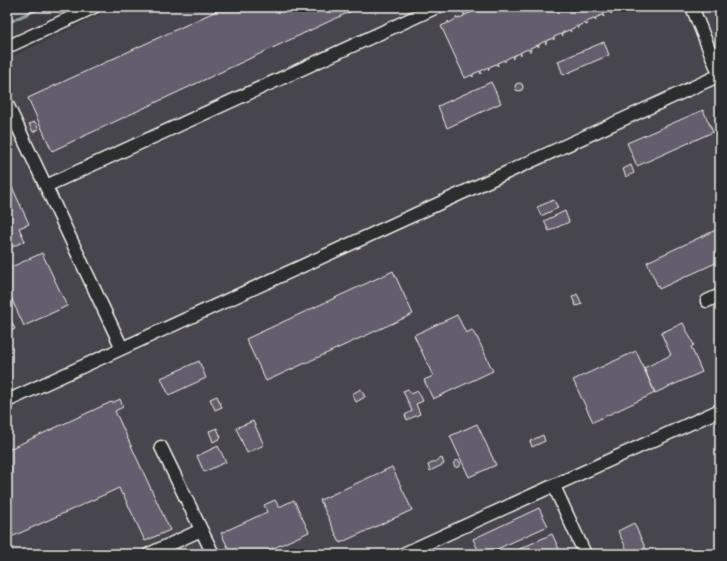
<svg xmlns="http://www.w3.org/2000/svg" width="727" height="561" font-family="'Shantell Sans',sans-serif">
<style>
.built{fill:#47454e}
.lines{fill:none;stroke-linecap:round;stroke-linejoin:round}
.stream{stroke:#8f9f9f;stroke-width:3.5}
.building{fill:#635d6e;stroke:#f4f1e8}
.minor-casing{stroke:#f4f1e8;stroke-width:15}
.minor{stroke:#2a2d2e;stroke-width:12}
</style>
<rect width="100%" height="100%" fill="#3b3b41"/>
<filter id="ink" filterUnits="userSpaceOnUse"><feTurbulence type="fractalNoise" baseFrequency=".025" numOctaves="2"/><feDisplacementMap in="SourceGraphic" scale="8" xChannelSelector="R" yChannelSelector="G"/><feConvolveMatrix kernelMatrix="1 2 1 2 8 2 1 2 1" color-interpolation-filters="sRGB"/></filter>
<g filter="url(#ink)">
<!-- built -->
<path class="built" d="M 116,7 L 720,7 L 720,554 L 7,554 L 7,59 Z"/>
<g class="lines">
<!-- stream -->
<path class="stream" d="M 7,23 L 42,7"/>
</g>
<!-- building -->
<path class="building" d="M 225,7 L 360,7 L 52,151 L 28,98 Z
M 480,7 L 481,8 L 484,7 L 619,7 L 620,9 L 618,7 L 611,11 L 611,14 L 610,11 L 603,14 L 604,17 L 602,15 L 595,18 L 596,21 L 594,19 L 586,22 L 588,24 L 586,25 L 585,23 L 578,26 L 578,29 L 577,26 L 570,30 L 571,32 L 569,30 L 562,33 L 563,36 L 561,34 L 554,37 L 554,40 L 553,38 L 546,41 L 546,44 L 545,41 L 538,45 L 539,47 L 537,45 L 530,48 L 531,51 L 529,51 L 528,49 L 521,52 L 521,55 L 520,53 L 513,56 L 513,59 L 512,56 L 505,60 L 505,62 L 504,60 L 497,63 L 498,66 L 496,64 L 489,67 L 489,70 L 488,67 L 481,71 L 481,74 L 480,71 L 473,74 L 473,77 L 472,75 L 465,78 L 441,26 L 448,23 L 448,21 L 449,23 L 456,19 L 456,17 L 457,19 L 464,16 L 464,13 L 465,15 L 472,12 L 472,10 L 473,12 L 480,8 Z
M 604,42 L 609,55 L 563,75 L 558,61 Z
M 491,82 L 501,103 L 447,128 L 438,106 Z
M515 87a4 4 0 1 1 8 0a4 4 0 1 1-8 0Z
M 703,110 L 713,132 L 637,166 L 627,143 Z
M 35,122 L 39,129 L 33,132 L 29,124 Z
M 631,165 L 634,173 L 626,177 L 623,169 Z
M 7,176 L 29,224 L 19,228 L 25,241 L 7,249 Z
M 554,200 L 558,208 L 541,216 L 537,207 Z
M 565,211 L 569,222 L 549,231 L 544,221 Z
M 720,228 L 720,261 L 659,289 L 647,262 Z
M 42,253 L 67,306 L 24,326 L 7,289 L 7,269 Z
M 393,271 L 413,314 L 266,381 L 246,339 Z
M 577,294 L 582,304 L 576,306 L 572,297 Z
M 7,312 L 15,329 L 7,333 Z
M 457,315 L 466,333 L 472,330 L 476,337 L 477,337 L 493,371 L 433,399 L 424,380 L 433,376 L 414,335 Z
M 683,323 L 694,345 L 691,347 L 702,372 L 655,393 L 644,368 L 671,355 L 661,333 Z
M 636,351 L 655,393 L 593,422 L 573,380 Z
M 199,361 L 206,378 L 169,395 L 161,378 Z
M 361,389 L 365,397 L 356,402 L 352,394 Z
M 408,389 L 411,394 L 418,391 L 423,401 L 416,404 L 420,414 L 407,420 L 405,415 L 412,411 L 403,391 Z
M 217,396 L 222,407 L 215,410 L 210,399 Z
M 120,399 L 123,407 L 115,411 L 170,530 L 145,541 L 123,494 L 122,495 L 119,488 L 7,539 L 7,450 L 111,402 L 112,403 Z
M 253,421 L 264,445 L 247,453 L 236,428 Z
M 477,424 L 496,465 L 469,477 L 450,436 Z
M 217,428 L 221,438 L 213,442 L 209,431 Z
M 543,435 L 545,441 L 532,447 L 530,441 Z
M 218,446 L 226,462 L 204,472 L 197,456 Z
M 442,458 L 444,464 L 430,471 L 428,465 Z
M453.5 464a3.5 3.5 0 1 1 7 0a3.5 3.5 0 1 1-7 0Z
M 392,467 L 412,510 L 340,543 L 320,500 Z
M 275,500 L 279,507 L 294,500 L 309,532 L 261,554 L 231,554 L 221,533 L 267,512 L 264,505 Z
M 539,508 L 548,526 L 486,554 L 480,554 L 473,539 Z
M 634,523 L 648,554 L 629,554 L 618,531 Z
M 552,534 L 560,551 L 554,554 L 509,554 Z"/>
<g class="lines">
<!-- minor casing -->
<g class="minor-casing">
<path id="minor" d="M 692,7 L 720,76
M 7,47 L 94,7
M 7,104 L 122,348
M 46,186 L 437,7
M 707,301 L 720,295
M 7,401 L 720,75
M 161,447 L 213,554
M 554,486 L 585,554
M 149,554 L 201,530
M 403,554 L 720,410"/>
</g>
<!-- minor -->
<use href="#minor" class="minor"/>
</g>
</g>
<!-- margin -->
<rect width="727" height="561" fill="none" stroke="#2a2d2e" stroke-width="24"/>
<rect x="12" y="12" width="703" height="537" fill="none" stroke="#f4f1e8" stroke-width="1.5" filter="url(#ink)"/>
</svg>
